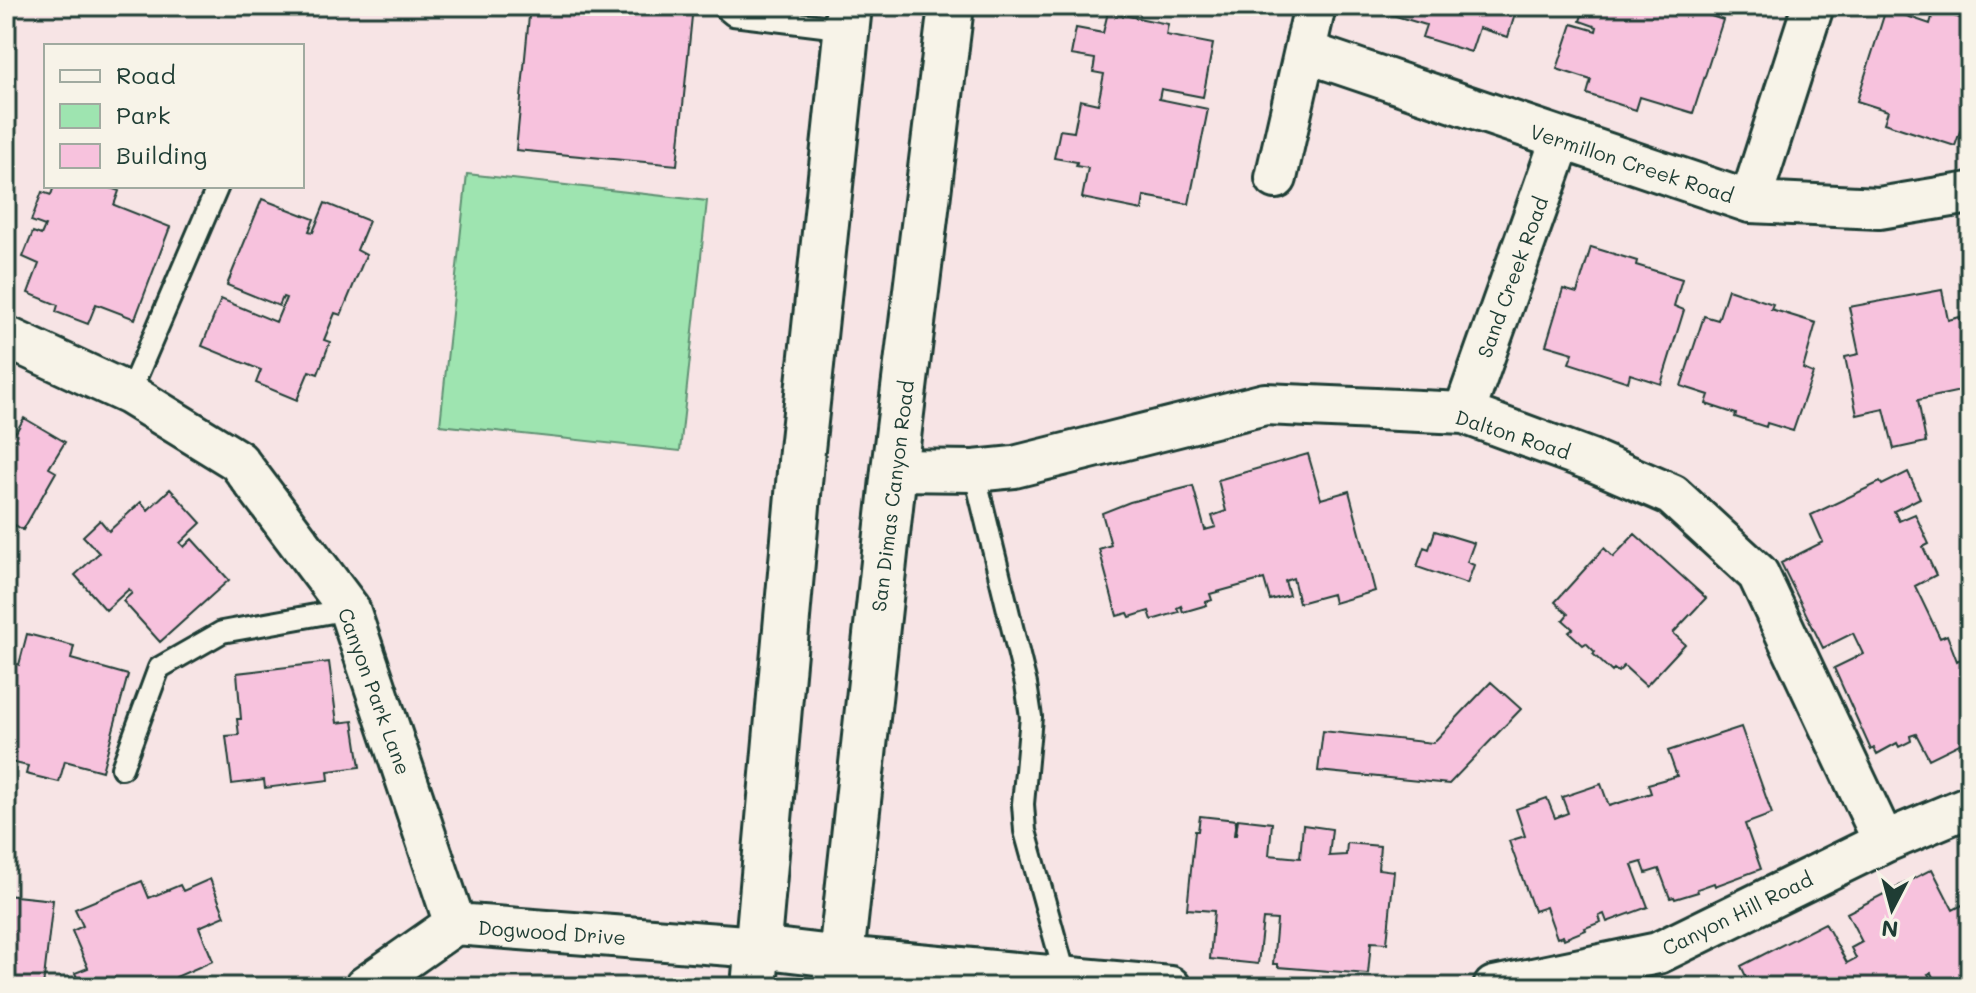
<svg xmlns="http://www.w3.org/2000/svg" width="1976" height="993" font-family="Mali,sans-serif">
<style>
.green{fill:#9ee4b0;stroke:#5e9072;stroke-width:2}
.building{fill:#f7c2dd;stroke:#1f3d34;stroke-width:2}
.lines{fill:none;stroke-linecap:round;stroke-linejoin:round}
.lane-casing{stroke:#1f3d34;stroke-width:26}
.street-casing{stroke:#1f3d34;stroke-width:46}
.secondary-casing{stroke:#1f3d34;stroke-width:50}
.lane{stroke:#f7f3e8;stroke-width:20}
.street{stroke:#f7f3e8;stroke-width:40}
.secondary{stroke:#f7f3e8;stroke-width:44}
.labels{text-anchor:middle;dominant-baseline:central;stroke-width:6;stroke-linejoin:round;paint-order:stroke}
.street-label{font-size:20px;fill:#1f3d34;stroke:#f7f3e8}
</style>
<rect width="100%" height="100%" fill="#f7e4e5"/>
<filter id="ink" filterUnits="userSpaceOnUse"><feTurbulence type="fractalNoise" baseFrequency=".0125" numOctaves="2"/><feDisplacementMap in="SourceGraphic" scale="16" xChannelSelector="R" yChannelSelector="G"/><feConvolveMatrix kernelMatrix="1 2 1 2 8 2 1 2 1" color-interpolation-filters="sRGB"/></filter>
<g filter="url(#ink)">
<!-- green -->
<path class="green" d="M 467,174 L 707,201 L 680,451 L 440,425 Z"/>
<!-- building -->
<path class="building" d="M 530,6 L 693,6 L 677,165 L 516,150 Z
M 1372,6 L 1510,6 L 1517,8 L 1508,37 L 1479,28 L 1471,52 L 1422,37 L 1426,25 L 1372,9 Z
M 1585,6 L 1681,6 L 1723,20 L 1693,113 L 1640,97 L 1636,110 L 1587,94 L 1591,80 L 1557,69 L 1572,24 L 1596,31 L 1597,27 L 1580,21 Z
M 1886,9 L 1930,24 L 1934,10 L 1970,21 L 1970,118 L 1965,117 L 1955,146 L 1884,123 L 1888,111 L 1857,101 Z
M 1108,12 L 1168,24 L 1166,35 L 1213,44 L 1203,97 L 1161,89 L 1159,99 L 1208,109 L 1189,204 L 1144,196 L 1142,210 L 1082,198 L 1088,168 L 1076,166 L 1077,162 L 1054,158 L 1060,130 L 1074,132 L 1080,100 L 1098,104 L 1104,74 L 1093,72 L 1095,59 L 1071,55 L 1076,28 L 1103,33 Z
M 54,186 L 105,186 L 119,191 L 114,205 L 170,227 L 135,319 L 96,304 L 88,324 L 56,312 L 58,305 L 28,293 L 39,264 L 23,257 L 33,232 L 41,235 L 45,226 L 31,221 L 42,192 L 51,195 Z
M 262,199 L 314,219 L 309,231 L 313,232 L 325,203 L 369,221 L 357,250 L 366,255 L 341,315 L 335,313 L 324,340 L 330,342 L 318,374 L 309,371 L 297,400 L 256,383 L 261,370 L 202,346 L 221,299 L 276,322 L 286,298 L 283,297 L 279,306 L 227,285 Z
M 1591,247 L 1637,261 L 1636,265 L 1682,279 L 1674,306 L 1684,310 L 1661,384 L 1630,374 L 1628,382 L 1569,363 L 1573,353 L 1546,345 L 1563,289 L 1577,293 Z
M 1728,289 L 1773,304 L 1771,309 L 1816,323 L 1803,369 L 1813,373 L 1793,431 L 1767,423 L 1766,427 L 1735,417 L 1736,414 L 1706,404 L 1709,395 L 1681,386 L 1704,316 L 1718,320 Z
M 1942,290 L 1948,320 L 1960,317 L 1963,330 L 1970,329 L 1970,389 L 1918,400 L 1926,442 L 1894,449 L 1884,409 L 1857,415 L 1845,357 L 1859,354 L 1849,307 Z
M 24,418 L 65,442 L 49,468 L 56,472 L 23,530 L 15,525 L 6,541 L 6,426 L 16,432 Z
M 1308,454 L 1321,499 L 1349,491 L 1375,591 L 1334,603 L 1332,594 L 1299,603 L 1293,578 L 1285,581 L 1289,595 L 1270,600 L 1264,579 L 1210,594 L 1212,600 L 1206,602 L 1207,605 L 1183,612 L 1181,606 L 1177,608 L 1179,612 L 1152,620 L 1149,611 L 1130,617 L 1128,613 L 1117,616 L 1099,549 L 1111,545 L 1102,513 L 1130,502 L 1193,486 L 1205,530 L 1216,527 L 1212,516 L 1226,511 L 1218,480 Z
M 1908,472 L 1920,498 L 1894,511 L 1899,521 L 1915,514 L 1929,544 L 1923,547 L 1936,575 L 1915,586 L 1940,638 L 1947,635 L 1957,661 L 1970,654 L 1970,739 L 1929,759 L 1916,734 L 1910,736 L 1911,741 L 1899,747 L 1897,743 L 1877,754 L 1874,748 L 1871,750 L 1834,668 L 1863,654 L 1853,633 L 1823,648 L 1781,563 L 1823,542 L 1811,515 L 1880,482 L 1882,485 Z
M 170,489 L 201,523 L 180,543 L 184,547 L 192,539 L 229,580 L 160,642 L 123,601 L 132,593 L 129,589 L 106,610 L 75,575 L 99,553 L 83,536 L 100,520 L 109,531 L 141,502 L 148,510 Z
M 1435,531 L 1474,543 L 1467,562 L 1474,565 L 1467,584 L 1417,567 L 1424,547 L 1429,549 Z
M 1635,534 L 1706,598 L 1673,633 L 1685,644 L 1646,686 L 1624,666 L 1618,672 L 1614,669 L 1612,672 L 1593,654 L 1595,652 L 1586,643 L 1583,645 L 1569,632 L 1573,629 L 1563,620 L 1568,614 L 1555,602 L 1604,548 L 1613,557 Z
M 27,634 L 74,646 L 71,659 L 128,675 L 102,771 L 65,761 L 59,782 L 26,774 L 28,766 L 6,761 L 6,681 L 11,662 L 19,665 Z
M 329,662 L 337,723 L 353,721 L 360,767 L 328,771 L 329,780 L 265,788 L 264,780 L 232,784 L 226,736 L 239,735 L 237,719 L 241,719 L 237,673 Z
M 1491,682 L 1521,709 L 1449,784 L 1318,771 L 1323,731 L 1433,743 Z
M 1741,727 L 1772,814 L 1745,824 L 1761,869 L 1715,886 L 1714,883 L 1697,889 L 1698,892 L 1675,899 L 1674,897 L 1670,898 L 1659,869 L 1646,873 L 1642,862 L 1632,865 L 1648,907 L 1607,922 L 1604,914 L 1599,916 L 1601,922 L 1585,928 L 1586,930 L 1564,939 L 1563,936 L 1557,938 L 1546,907 L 1534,911 L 1509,841 L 1525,836 L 1516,809 L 1547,798 L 1555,818 L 1568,813 L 1562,797 L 1601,784 L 1609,806 L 1651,793 L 1648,784 L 1677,776 L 1668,751 Z
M 1200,816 L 1236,820 L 1234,835 L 1236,835 L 1238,819 L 1272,823 L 1269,855 L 1300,858 L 1303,825 L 1332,829 L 1329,856 L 1346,855 L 1347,843 L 1380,846 L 1378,869 L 1394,871 L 1387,943 L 1371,942 L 1368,974 L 1278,967 L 1278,964 L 1273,964 L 1277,920 L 1263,919 L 1258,964 L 1210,959 L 1214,911 L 1187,909 L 1195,831 L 1198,831 Z
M 1932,869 L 1953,910 L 1970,901 L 1970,987 L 1938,987 L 1931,973 L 1928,974 L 1930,977 L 1911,986 L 1910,983 L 1907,987 L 1751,987 L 1741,966 L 1825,923 L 1847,963 L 1856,958 L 1851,948 L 1862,942 L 1847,913 Z
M 210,879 L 225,916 L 199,927 L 213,961 L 176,977 L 180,987 L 81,987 L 75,973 L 88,968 L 72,931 L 83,926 L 75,909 L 142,881 L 149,898 L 180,885 L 183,891 Z
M 6,895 L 53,900 L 43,987 L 6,987 Z"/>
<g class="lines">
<!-- lane casing -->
<g class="lane-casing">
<path id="lane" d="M 722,6 L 733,15 L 847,29
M 129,394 L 218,186
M 974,471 L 1026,684 L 1031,717 L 1023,804 L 1025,831 L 1067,982
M 122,768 L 159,668 L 222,632 L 349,609"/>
</g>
<!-- street casing -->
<g class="street-casing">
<path id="street" d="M 1306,52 L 1750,202 L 1879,208 L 1970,193
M 1276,178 L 1315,6
M 1750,202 L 1813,6
M 6,337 L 129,394 L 238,461 L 349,609 L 455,924
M 1464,413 L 1561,140
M 894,470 L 974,471 L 1014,467 L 1265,404 L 1464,413 L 1591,460 L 1672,495 L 1758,574 L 1884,842
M 365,987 L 455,924 L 758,947 L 841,957 L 1170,987
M 1494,987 L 1658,953 L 1884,842 L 1970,806"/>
</g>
<!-- secondary casing -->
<g class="secondary-casing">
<path id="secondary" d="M 754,987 L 802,450 L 849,6
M 834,987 L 841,957 L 894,470 L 951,6"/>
</g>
<!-- lane -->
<use href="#lane" class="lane"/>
<!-- street -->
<use href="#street" class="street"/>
<!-- secondary -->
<use href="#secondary" class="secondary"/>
</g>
</g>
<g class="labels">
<!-- street labels -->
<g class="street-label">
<text transform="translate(1632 163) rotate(18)">Vermillon Creek Road</text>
<text transform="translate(1512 277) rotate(-70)">Sand Creek Road</text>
<text transform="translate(1513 434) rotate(18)">Dalton Road</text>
<text transform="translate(892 496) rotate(-83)">San Dimas Canyon Road</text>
<text transform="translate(375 691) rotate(70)">Canyon Park Lane</text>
<text transform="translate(1737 913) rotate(-26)">Canyon Hill Road</text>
<text transform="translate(552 932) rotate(4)">Dogwood Drive</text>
</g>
</g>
<!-- margin -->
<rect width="1976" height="993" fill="none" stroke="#f7f3e8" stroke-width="32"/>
<rect x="16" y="16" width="1944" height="961" fill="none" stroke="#1f3d34" stroke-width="3" filter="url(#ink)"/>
<!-- legend -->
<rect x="44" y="44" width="260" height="144" fill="#f7f3e8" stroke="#a1aaa0" stroke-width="2"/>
<rect x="60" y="70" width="40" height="12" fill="#f7f3e8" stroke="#a1aaa0" stroke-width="2"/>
<text x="116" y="84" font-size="24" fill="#1f3d34">Road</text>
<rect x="60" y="104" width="40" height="24" fill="#9ee4b0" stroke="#a1aaa0" stroke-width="2"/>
<text x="116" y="124" font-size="24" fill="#1f3d34">Park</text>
<rect x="60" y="144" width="40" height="24" fill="#f7c2dd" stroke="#a1aaa0" stroke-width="2"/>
<text x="116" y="164" font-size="24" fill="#1f3d34">Building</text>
<!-- north arrow -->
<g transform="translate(1892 909) rotate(186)" stroke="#f7f3e8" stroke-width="6" paint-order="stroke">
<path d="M0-6L14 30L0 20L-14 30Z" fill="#1f3d34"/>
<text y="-12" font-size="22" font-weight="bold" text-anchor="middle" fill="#1f3d34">N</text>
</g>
</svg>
